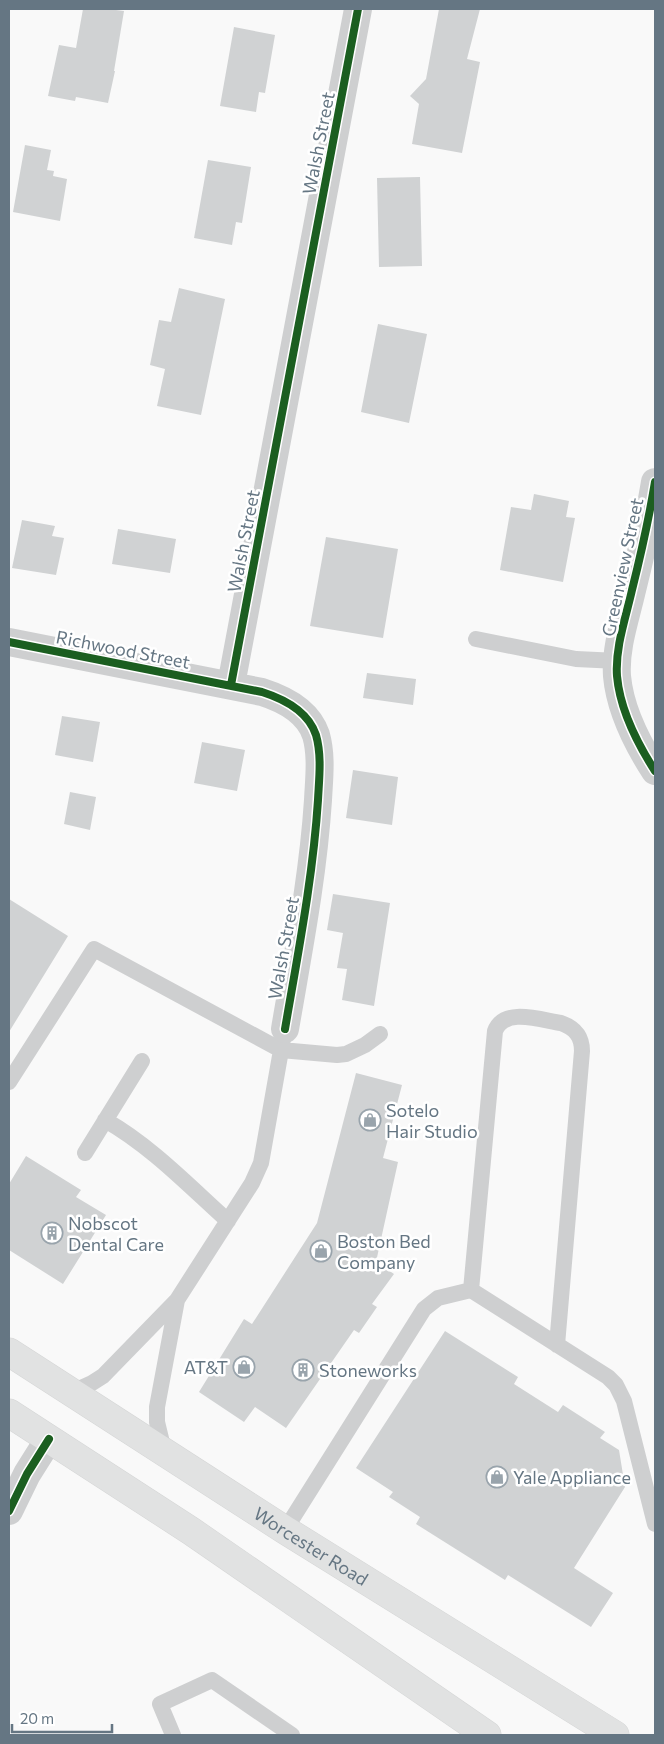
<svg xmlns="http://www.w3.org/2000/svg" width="664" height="1744" font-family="Commissioner,sans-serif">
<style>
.building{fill:#d0d2d3}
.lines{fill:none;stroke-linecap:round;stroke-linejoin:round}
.highway-casing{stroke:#d5d6d6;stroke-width:29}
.lane{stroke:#cecfd0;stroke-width:16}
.street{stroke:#cecfd0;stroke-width:28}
.highway{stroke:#e1e2e2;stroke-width:28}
.cycleway-casing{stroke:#fff;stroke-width:11}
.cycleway{stroke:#1b5e20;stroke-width:8}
.labels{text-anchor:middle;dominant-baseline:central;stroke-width:5;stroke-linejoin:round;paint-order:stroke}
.street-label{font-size:18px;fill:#657683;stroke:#fff}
.poi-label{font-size:18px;fill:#657683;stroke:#fff;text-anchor:start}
</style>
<rect width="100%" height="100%" fill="#f9f9f9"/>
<!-- building -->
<path class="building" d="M 83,9 L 108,9 L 124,11 L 114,71 L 115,71 L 108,103 L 76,97 L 75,101 L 48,96 L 59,45 L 76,48 Z
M 439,9 L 480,9 L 467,59 L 480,62 L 462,153 L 412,144 L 419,104 L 410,96 L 426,79 Z
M 234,27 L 275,35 L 265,93 L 259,92 L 256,112 L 220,106 Z
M 25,145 L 51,150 L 47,170 L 54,171 L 53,176 L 67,179 L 60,221 L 13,212 Z
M 208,160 L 251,167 L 242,223 L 236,222 L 232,245 L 194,238 Z
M 420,177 L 422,266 L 379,267 L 377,178 Z
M 179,288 L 225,299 L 201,415 L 157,406 L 165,369 L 150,365 L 159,320 L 171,322 Z
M 378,324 L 427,334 L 409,423 L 361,412 Z
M 534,494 L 569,501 L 566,517 L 575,518 L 563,582 L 500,570 L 511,507 L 531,510 Z
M 22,520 L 55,526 L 52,536 L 64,538 L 56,575 L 12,568 Z
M 118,529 L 176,539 L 170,573 L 112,564 Z
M 326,537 L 398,549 L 383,638 L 310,626 Z
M 367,673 L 416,679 L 413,705 L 363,698 Z
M 62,716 L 100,722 L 93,762 L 55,755 Z
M 202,742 L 245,750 L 237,791 L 194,783 Z
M 353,770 L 398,777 L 392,825 L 346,818 Z
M 70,792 L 96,797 L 90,830 L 64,824 Z
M 333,894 L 390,903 L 374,1006 L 342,1000 L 347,969 L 337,968 L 343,933 L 327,930 Z
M 9,899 L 68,936 L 9,1032 Z
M 356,1073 L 402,1085 L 383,1158 L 398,1162 L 376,1262 L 394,1274 L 372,1304 L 377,1307 L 359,1333 L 354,1330 L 286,1428 L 255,1407 L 244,1422 L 199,1392 L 244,1319 L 252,1324 L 317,1223 Z
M 26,1156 L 81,1190 L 76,1197 L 106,1215 L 63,1284 L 9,1250 L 9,1184 Z
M 445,1331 L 518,1377 L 514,1384 L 558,1412 L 563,1405 L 605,1432 L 600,1438 L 619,1450 L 625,1487 L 574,1568 L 613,1593 L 591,1627 L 508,1575 L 505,1580 L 416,1524 L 420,1517 L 389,1497 L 393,1492 L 356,1468 Z"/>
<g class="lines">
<!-- highway casing -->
<g class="highway-casing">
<g id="highway">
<path id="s1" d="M 9,1352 L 285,1530 L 615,1735"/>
<path d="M 9,1413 L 191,1531 L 487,1735"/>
</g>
</g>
<!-- lane -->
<path class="lane" d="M 476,639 L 576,659 L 618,661
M 9,1082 L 94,949 L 281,1050 L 337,1055 L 346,1054 L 365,1045 L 380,1034
M 105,1120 C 151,1146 189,1186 228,1221
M 85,1153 L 142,1061
M 471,1290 L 495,1031 C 504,1007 541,1020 561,1023 C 575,1028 582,1036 582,1051 L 557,1345
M 72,1392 L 92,1383 L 103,1376 L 177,1300 L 252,1183 L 261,1163 L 283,1039
M 164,1451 L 157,1422 L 157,1407 L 177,1300
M 285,1530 L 424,1309 L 438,1298 L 471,1290 L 608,1377 L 616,1385 L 624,1401 L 655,1524
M 173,1735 L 160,1704 L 212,1680 L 292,1735"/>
<!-- street -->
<path class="street" d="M 655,482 C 649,518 641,554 632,590 C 626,617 615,647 617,676 C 620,710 637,743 655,771
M 9,642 L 262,692 C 284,699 308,711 316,735 C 322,756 319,779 318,800 C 313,877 298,953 285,1029
M 231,685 L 358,9
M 9,1511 L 27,1474 L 49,1439"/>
<!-- highway -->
<use href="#highway" class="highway"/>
<!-- cycleway casing -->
<g class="cycleway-casing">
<path id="cycleway" d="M 655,482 C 649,518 641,554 632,590 C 626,617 615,647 617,676 C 620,710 637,743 655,771
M 9,642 L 262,692 C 284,699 308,711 316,735 C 322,756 319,779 318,800 C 313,877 298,953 285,1029
M 231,685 L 358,9
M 9,1511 L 27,1474 L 49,1439"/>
</g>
<!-- cycleway -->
<use href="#cycleway" class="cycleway"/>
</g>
<!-- icons -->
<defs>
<g id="shop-ring" transform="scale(1.125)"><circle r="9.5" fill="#fff" stroke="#99a4ac" stroke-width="1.5"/><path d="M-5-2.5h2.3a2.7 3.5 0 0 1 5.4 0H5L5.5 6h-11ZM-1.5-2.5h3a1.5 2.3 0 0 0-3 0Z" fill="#99a4ac"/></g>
<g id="building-ring" transform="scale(1.125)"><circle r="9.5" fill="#fff" stroke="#99a4ac" stroke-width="1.5"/><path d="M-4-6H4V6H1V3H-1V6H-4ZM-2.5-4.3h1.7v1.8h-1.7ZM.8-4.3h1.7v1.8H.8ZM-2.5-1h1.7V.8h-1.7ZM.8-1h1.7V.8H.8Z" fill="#99a4ac"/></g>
</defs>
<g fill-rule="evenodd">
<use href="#shop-ring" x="370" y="1120"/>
<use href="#building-ring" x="52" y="1233"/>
<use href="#shop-ring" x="321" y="1251"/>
<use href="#shop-ring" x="244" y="1367"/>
<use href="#building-ring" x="303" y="1370"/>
<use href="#shop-ring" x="497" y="1477"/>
</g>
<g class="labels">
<!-- street labels -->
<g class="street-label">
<text transform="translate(318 143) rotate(-79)">Walsh Street</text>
<text transform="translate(243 541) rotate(-79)">Walsh Street</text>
<text transform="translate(622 567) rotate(-78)">Greenview Street</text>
<text transform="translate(123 649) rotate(11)">Richwood Street</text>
<text transform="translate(283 948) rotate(-80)">Walsh Street</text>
<text stroke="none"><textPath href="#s1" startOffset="359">Worcester Road</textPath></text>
</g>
<!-- poi labels -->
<g class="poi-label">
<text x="386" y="1110">Sotelo<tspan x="386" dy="21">Hair Studio</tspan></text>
<text x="68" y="1223">Nobscot<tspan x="68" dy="21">Dental Care</tspan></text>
<text x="337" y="1241">Boston Bed<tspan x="337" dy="21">Company</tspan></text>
<text x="228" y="1367" text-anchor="end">AT&amp;T</text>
<text x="319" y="1370">Stoneworks</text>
<text x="513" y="1477">Yale Appliance</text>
</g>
</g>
<!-- border -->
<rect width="664" height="1744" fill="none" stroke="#657683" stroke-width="20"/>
<!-- scale -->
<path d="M12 1724v8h100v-8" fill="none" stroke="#657683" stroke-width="2.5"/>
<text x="20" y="1724" font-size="15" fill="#657683" stroke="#ffffff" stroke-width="4" paint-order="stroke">20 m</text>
</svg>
